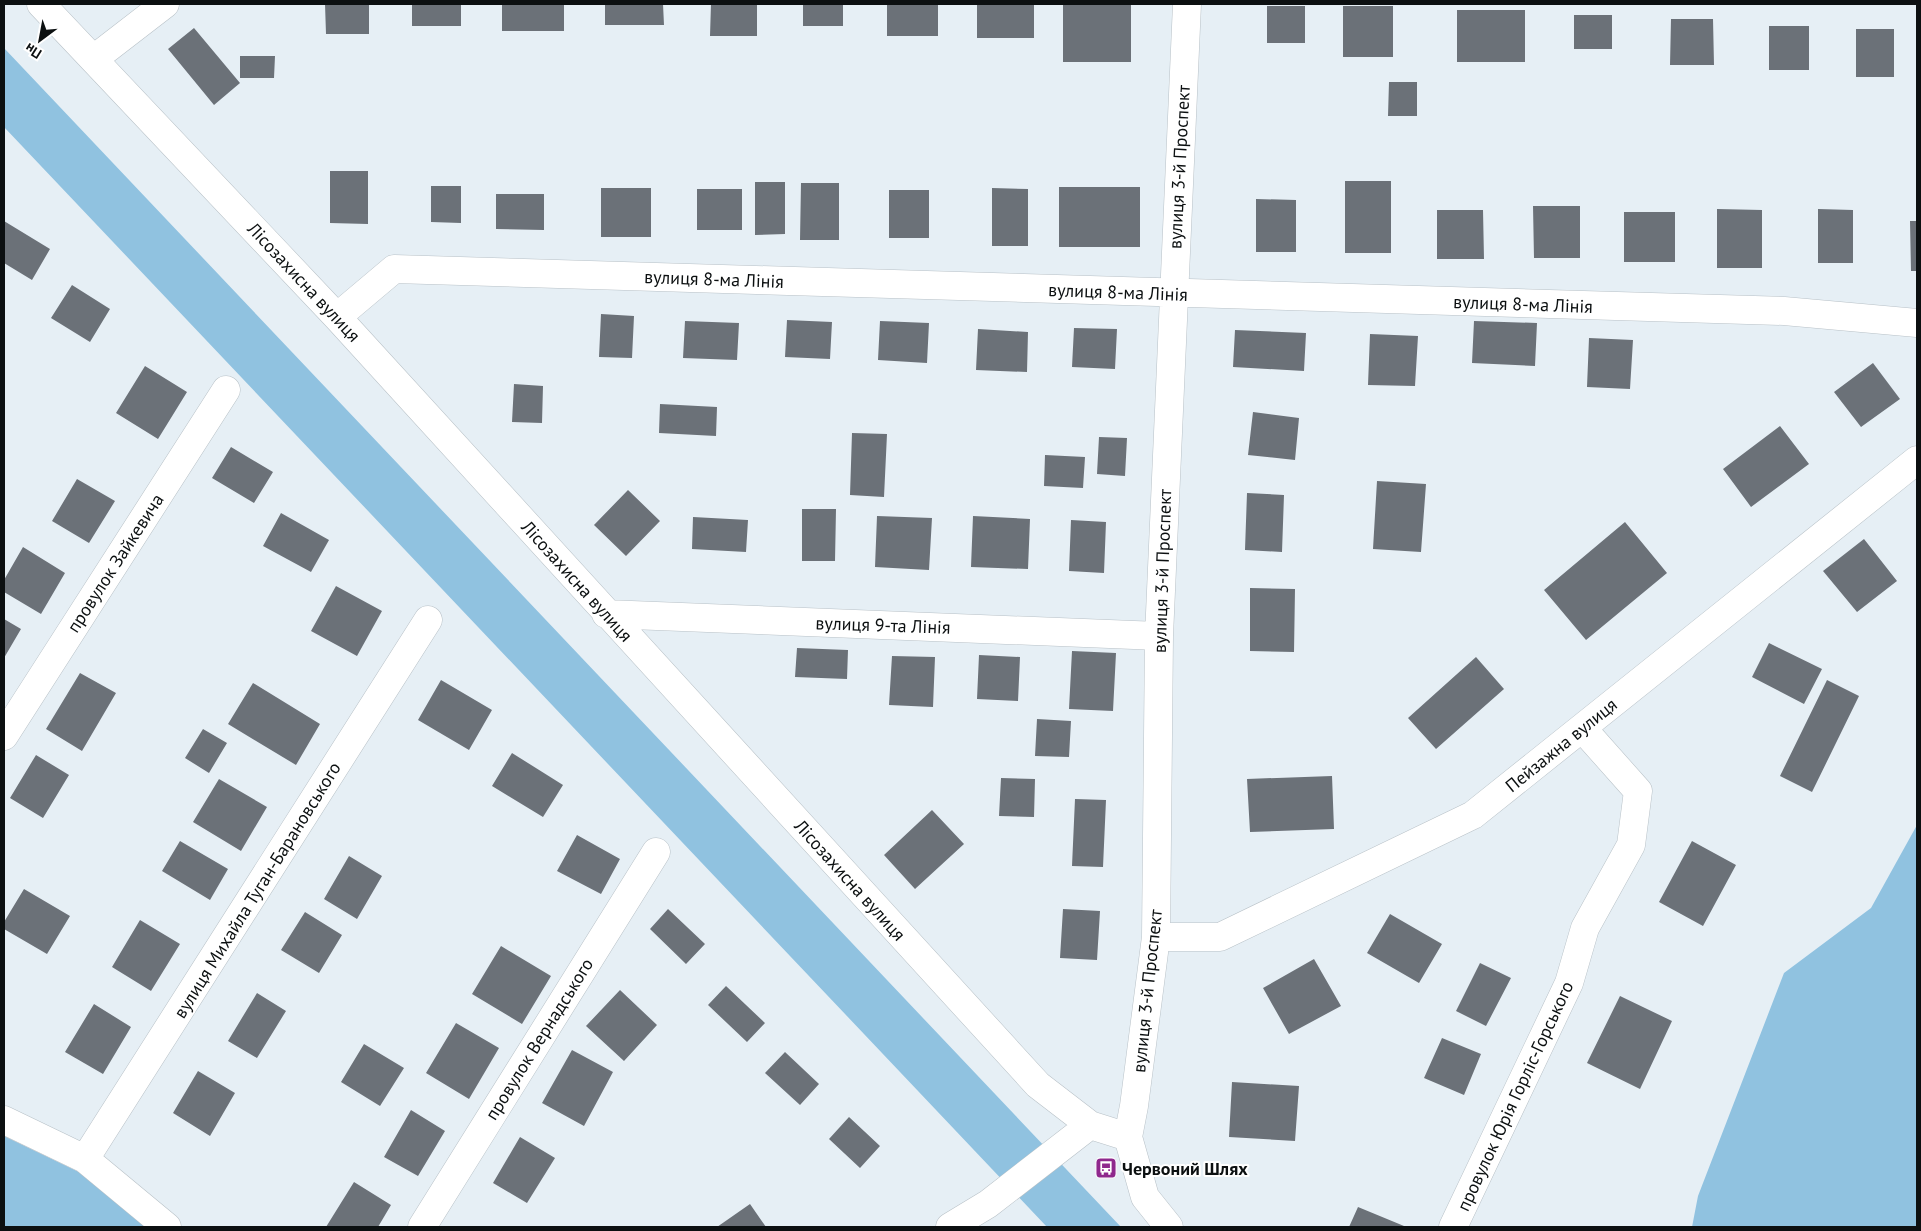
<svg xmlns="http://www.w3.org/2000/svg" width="1921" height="1231" font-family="'PT Sans',sans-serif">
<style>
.green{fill:#90c2e0}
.building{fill:#6b7178}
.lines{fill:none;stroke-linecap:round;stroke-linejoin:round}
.minor-casing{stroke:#b8c1c7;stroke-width:29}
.minor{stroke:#fff;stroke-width:28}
.labels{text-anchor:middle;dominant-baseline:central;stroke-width:4;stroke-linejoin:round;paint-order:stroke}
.street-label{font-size:18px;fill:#0c1011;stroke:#fff}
.poi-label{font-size:18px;font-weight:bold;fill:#0c1011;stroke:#fff;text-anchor:start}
</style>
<rect width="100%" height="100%" fill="#e6eff5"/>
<!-- green -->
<path class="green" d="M 4,48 L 1121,1227 L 1047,1227 L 4,127 Z
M 1917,825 L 1917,1227 L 1692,1227 L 1698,1196 L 1784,973 L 1871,908 Z
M 4,1136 L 81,1173 L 151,1227 L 4,1227 Z"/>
<!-- building -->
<path class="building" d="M 325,4 L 369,4 L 369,34 L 326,34 Z
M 412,4 L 461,4 L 461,26 L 412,26 Z
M 502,4 L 564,4 L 564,31 L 502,31 Z
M 605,4 L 663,4 L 664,25 L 605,25 Z
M 711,4 L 757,4 L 757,36 L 710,36 Z
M 803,4 L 843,4 L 843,26 L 803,26 Z
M 887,4 L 938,4 L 938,36 L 887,36 Z
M 977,4 L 1034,4 L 1034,38 L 977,38 Z
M 1063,4 L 1131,4 L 1131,62 L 1063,62 Z
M 1267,6 L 1305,6 L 1305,43 L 1267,43 Z
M 1343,6 L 1393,6 L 1393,57 L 1343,57 Z
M 1457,10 L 1525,10 L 1525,62 L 1457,62 Z
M 1574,15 L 1612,15 L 1612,49 L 1574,49 Z
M 1671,19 L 1713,19 L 1714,65 L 1670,65 Z
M 1769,26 L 1809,26 L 1809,70 L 1769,70 Z
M 194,28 L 240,83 L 214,105 L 168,49 Z
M 1856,29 L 1894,29 L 1894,77 L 1856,77 Z
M 240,56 L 275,56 L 274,78 L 240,78 Z
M 1389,82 L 1417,82 L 1417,116 L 1388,116 Z
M 330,171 L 368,171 L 368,224 L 330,223 Z
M 1345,181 L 1391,181 L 1391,253 L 1345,253 Z
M 755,182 L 785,182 L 785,234 L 755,235 Z
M 801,183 L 839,183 L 839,240 L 800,240 Z
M 431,186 L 461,186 L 461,223 L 431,222 Z
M 1059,187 L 1140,187 L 1140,247 L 1059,247 Z
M 601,188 L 651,188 L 651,237 L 601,237 Z
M 992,188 L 1028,189 L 1028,246 L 992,246 Z
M 697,189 L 742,189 L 742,230 L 697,230 Z
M 889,190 L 929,190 L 929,238 L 889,238 Z
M 496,194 L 544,194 L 544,230 L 496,229 Z
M 1256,199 L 1296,200 L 1296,252 L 1256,252 Z
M 1533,206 L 1580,206 L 1580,258 L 1534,258 Z
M 1717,209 L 1762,210 L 1762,268 L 1717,268 Z
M 1818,209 L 1853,210 L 1853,263 L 1818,263 Z
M 1437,210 L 1483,210 L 1484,259 L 1437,259 Z
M 1624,212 L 1675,212 L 1675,262 L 1624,262 Z
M 4,221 L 50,249 L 32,280 L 4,263 Z
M 1910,221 L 1917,221 L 1917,271 L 1911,271 Z
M 72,285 L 110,309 L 90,342 L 51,318 Z
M 601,314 L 634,316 L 632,358 L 599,357 Z
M 787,320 L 832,322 L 830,359 L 785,357 Z
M 685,321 L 739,323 L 737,360 L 683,358 Z
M 880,321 L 929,323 L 927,363 L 878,360 Z
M 1474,321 L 1537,323 L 1535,366 L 1472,363 Z
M 1074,328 L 1117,329 L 1115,369 L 1072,367 Z
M 978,329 L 1028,332 L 1027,372 L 976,370 Z
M 1235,330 L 1306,333 L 1304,371 L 1233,367 Z
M 1370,334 L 1418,336 L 1415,386 L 1368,385 Z
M 1589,338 L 1633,340 L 1630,389 L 1587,387 Z
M 1873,363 L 1900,399 L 1861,427 L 1834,392 Z
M 145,366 L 187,392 L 158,439 L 116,413 Z
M 514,384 L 543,386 L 542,423 L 512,422 Z
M 660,404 L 717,407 L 716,436 L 659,433 Z
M 1253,412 L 1299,418 L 1295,460 L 1248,455 Z
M 1780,426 L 1809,464 L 1751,507 L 1723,469 Z
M 852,433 L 887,434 L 884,497 L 850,495 Z
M 1099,437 L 1127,438 L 1125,476 L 1097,474 Z
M 231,447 L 273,472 L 254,503 L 212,478 Z
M 1045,455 L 1085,457 L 1083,488 L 1044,486 Z
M 77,479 L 115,501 L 89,543 L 52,521 Z
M 1377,481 L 1426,484 L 1421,552 L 1373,549 Z
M 628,490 L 660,521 L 626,556 L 594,525 Z
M 1247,493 L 1284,495 L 1282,552 L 1245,550 Z
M 802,509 L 836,509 L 835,561 L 802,561 Z
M 281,513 L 329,540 L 311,572 L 263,546 Z
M 877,516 L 932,518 L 929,570 L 875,567 Z
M 973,516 L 1030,519 L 1028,569 L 971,567 Z
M 693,517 L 748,520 L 746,552 L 692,549 Z
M 1071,520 L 1106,522 L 1104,573 L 1069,571 Z
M 1625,522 L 1667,573 L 1586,640 L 1544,590 Z
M 1864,539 L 1897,581 L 1857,612 L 1823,571 Z
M 23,547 L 65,573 L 41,614 L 4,592 L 4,580 Z
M 336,586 L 382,611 L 357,656 L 311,631 Z
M 1250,588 L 1295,589 L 1294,652 L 1250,651 Z
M 4,619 L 21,629 L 4,658 Z
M 1769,643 L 1822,669 L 1804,704 L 1752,677 Z
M 797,648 L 848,650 L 847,679 L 795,677 Z
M 1072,651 L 1116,653 L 1113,711 L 1069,709 Z
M 979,655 L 1020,657 L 1018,701 L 977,699 Z
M 892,656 L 935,657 L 933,707 L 889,705 Z
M 1476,657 L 1504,689 L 1436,749 L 1408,718 Z
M 80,673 L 116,693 L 82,751 L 46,729 Z
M 441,680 L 492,710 L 469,750 L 418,720 Z
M 1827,680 L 1859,696 L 1812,792 L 1780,776 Z
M 253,683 L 320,724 L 296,765 L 228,724 Z
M 1037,719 L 1071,721 L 1069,757 L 1035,756 Z
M 203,729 L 227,743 L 209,773 L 185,758 Z
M 512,753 L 563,785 L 543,817 L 492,786 Z
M 36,755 L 69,775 L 43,818 L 10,798 Z
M 1332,776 L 1334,829 L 1250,832 L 1247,779 Z
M 1001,778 L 1035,779 L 1034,817 L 999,816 Z
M 219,779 L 267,807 L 241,851 L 193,822 Z
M 1075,799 L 1106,800 L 1103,867 L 1072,866 Z
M 932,810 L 964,844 L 915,889 L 884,855 Z
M 577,835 L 620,859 L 601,894 L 557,871 Z
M 180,841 L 228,869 L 210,900 L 162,871 Z
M 1692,841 L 1736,865 L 1703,926 L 1659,902 Z
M 349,856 L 382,876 L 357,919 L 324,899 Z
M 24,889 L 70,916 L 47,954 L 4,929 L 4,922 Z
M 668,909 L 705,944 L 686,964 L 650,929 Z
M 1063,909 L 1100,911 L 1097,960 L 1060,958 Z
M 305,912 L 342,935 L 319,973 L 281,950 Z
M 1390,914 L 1442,944 L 1419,983 L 1367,953 Z
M 140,920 L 180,944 L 151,991 L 112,967 Z
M 501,946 L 551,976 L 522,1024 L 472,994 Z
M 1314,959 L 1341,1006 L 1289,1034 L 1263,988 Z
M 1480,963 L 1511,978 L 1486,1026 L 1456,1011 Z
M 726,986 L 765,1023 L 747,1042 L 708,1005 Z
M 620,990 L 657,1025 L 624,1061 L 586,1026 Z
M 257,993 L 286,1011 L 257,1058 L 228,1041 Z
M 1620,996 L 1672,1021 L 1640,1089 L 1587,1063 Z
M 94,1004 L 131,1027 L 103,1074 L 65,1052 Z
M 456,1023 L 499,1048 L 469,1099 L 426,1073 Z
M 1442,1038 L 1481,1054 L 1464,1095 L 1424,1078 Z
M 364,1044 L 404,1068 L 380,1106 L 341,1082 Z
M 572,1050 L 613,1072 L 584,1126 L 542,1103 Z
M 785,1052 L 819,1084 L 800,1105 L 765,1073 Z
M 198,1071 L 235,1093 L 210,1136 L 173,1113 Z
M 1232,1082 L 1299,1086 L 1295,1141 L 1229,1137 Z
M 411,1110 L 445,1131 L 418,1176 L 384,1157 Z
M 849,1117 L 880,1146 L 860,1168 L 829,1139 Z
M 520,1137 L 555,1158 L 527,1203 L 493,1183 Z
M 354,1182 L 391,1205 L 378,1227 L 326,1227 Z
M 750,1204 L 766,1227 L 717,1227 Z
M 1358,1207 L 1404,1226 L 1403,1227 L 1349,1227 Z"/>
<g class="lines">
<!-- minor casing -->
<g class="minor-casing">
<path id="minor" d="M 41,4 L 337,317 L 1038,1085 L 1090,1125 L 1128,1137
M 95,58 L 165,4
M 337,317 L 394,269 L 1784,311 L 1917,323
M 606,614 L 1159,636
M 4,736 L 226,390
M 1156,937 L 1220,937 L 1473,815 L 1917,460
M 4,1120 L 85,1159 L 167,1227
M 85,1159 L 428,620
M 422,1227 L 656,852
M 950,1227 L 988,1204 L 1090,1125
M 1169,1227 L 1145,1197 L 1128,1137 L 1134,1106 L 1156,937 L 1159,636 L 1187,4
M 1453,1227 L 1569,983 L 1585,928 L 1631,845 L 1638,791 L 1582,728"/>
</g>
<!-- minor -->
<use href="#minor" class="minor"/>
</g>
<!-- icons -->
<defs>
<g id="bus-square" transform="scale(1.125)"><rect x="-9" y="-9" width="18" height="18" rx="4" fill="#8f288d" stroke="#fff"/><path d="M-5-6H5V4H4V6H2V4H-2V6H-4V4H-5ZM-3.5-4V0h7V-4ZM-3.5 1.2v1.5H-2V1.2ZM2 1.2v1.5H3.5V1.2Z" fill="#fff"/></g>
</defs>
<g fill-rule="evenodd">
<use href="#bus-square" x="1106" y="1168"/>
</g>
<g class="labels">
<!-- street labels -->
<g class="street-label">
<text transform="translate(1179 167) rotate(-87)">вулиця 3-й Проспект</text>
<text transform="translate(714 279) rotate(2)">вулиця 8-ма Лінія</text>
<text transform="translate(304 282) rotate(47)">Лісозахисна вулиця</text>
<text transform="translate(1118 292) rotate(2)">вулиця 8-ма Лінія</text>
<text transform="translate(1523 304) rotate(2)">вулиця 8-ма Лінія</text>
<text transform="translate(115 563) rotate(-57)">провулок Зайкевича</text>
<text transform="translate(1162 571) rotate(-88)">вулиця 3-й Проспект</text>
<text transform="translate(577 581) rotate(48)">Лісозахисна вулиця</text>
<text transform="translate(883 625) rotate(2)">вулиця 9-та Лінія</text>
<text transform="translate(1561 745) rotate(-39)">Пейзажна вулиця</text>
<text transform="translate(850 880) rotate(48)">Лісозахисна вулиця</text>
<text transform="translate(257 890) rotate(-58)">вулиця Михайла Туган-Барановського</text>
<text transform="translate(1147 991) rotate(-84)">вулиця 3-й Проспект</text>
<text transform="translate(539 1039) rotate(-58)">провулок Вернадського</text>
<text transform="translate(1515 1096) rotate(-65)">провулок Юрія Горліс-Горського</text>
</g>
<!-- poi labels -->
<g class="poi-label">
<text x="1122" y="1168">Червоний Шлях</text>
</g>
</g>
<!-- border -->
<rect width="1921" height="1231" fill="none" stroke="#0c1011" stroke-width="10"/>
<!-- north arrow -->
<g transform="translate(40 40) rotate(212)" stroke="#ffffff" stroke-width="4" paint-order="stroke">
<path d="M0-4L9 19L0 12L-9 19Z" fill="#0c1011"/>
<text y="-8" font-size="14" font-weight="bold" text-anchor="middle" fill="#0c1011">Пн</text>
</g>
</svg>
